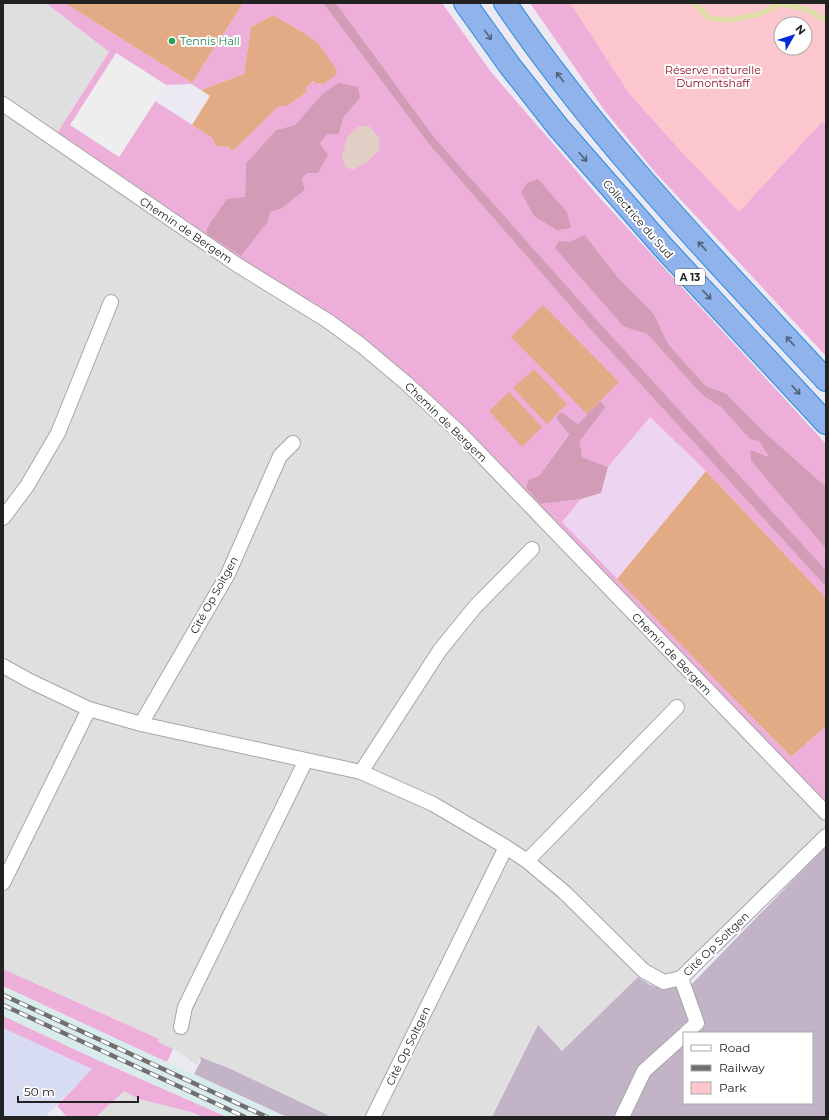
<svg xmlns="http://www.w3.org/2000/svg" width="829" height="1120" font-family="Montserrat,sans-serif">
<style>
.residential{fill:#dfdfe0}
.commercial{fill:#d8dcf3}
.industrial{fill:#daebeb}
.construction{fill:#c3b3c7;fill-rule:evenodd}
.farmland{fill:#edd4f1}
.grass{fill:#edaeda;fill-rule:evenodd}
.forest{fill:#d29cb7}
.wetland{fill:#e1cec5}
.park{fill:#fbc6cd;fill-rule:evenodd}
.pitch{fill:#e3ab85}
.parking{fill:#eee}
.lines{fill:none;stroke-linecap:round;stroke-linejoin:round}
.stream{stroke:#dfe0a8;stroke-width:5}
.street-casing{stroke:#a6a6a6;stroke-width:16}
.highway-casing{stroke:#248ce1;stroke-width:24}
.street{stroke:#fff;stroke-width:14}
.highway{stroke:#8fb3ea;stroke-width:22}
.rail-casing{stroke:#707070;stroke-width:4.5}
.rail{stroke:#fff;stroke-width:3;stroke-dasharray:9;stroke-linecap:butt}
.oneway{stroke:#53637c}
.leisure-dot{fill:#2e9e5b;stroke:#fff;stroke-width:1.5}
.labels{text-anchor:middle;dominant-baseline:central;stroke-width:4;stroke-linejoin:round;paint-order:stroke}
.shield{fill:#fff;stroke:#646464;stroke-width:1}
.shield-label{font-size:10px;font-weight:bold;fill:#222}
.leisure-label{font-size:11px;fill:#27864d;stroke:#fff;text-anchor:start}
.park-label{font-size:11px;fill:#870818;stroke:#fff}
.street-label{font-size:11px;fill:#222;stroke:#fff}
</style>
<rect width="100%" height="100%" fill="#ede9f2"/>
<!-- residential -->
<path class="residential" d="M 3,3 L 46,3 L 109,52 L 54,138 L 406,383 L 826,813 L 826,836 L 681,978 L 664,989 L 650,985 L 638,977 L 562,1051 L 538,1026 L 492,1117 L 332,1117 L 231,1069 L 200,1057 L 198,1066 L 179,1052 L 158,1042 L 159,1039 L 3,969 Z
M 124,1091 L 139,1099 L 191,1112 L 203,1117 L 96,1117 Z"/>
<!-- commercial -->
<path class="commercial" d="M 3,1028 L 92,1069 L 45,1117 L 3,1117 Z"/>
<!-- industrial -->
<path class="industrial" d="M 3,986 L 287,1117 L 227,1117 L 95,1059 L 3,1016 Z"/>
<!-- construction -->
<path class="construction" d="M 826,846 L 826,1117 L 492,1117 L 538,1025 L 562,1051 L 638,977 L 650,985 L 664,989 L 691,985 ZM 684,1033 L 812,1033 L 812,1103 L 684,1103 Z
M 200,1057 L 231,1069 L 332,1117 L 287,1117 L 194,1074 L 201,1061 Z"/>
<!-- farmland -->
<path class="farmland" d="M 650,417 L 706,471 L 617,579 L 562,522 L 581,499 L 601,493 L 608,467 Z"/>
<!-- grass -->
<path class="grass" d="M 46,3 L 65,3 L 192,83 L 243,3 L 323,3 L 428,143 L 590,329 L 826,587 L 826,598 L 706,471 L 650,417 L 608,467 L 582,457 L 580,441 L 606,405 L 600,401 L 578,424 L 561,413 L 556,418 L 569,433 L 539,476 L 541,504 L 581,499 L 562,522 L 791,757 L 826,726 L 826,813 L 406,383 L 54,138 L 109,52 ZM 273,15 L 304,33 L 317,42 L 321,83 L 318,84 L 315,81 L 304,88 L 307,92 L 287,106 L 279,106 L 233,151 C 225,145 216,147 211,137 L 155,101 L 119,157 L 116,53 L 166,85 L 191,84 L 201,90 L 244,74 L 251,27 ZM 322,94 L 360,98 L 343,118 L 339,134 L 327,134 L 320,144 L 308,173 L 302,178 L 305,190 L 281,209 L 270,212 L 245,197 L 246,163 L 276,130 L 295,125 Z
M 336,3 L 442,3 L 491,72 L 599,197 L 826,444 L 826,487 L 760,428 L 727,394 L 706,386 L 668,344 L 654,314 L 616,275 L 585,235 L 624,327 L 647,334 L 703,396 L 721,407 L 750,438 L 759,441 L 769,457 L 750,451 L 751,461 L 826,549 L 826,570 L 597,320 L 434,137 Z
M 530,3 L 634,3 L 681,55 L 826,3 L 826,356 L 655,172 L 605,111 ZM 781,24 L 805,24 L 805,48 L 781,48 Z
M 3,969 L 159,1039 L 158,1042 L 173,1049 L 167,1062 L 3,986 Z
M 3,1016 L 95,1059 L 227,1117 L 203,1117 L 191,1112 L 139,1099 L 124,1091 L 96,1117 L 67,1117 L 57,1106 L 92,1069 L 3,1028 Z"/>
<!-- forest -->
<path class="forest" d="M 323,3 L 336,3 L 434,137 L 597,320 L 826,570 L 826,587 L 590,329 L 428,143 Z
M 339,83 L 358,87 L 360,98 L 343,118 L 339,134 L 327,134 L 320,144 L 328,155 L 318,173 L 308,173 L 302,178 L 305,190 L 281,209 L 270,212 L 268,221 L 241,256 L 207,234 L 207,228 L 227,199 L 245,197 L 246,163 L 276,130 L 295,125 L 322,94 Z
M 538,179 L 567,212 L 571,228 L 557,230 L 534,216 L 521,192 L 527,183 Z
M 585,235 L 616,275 L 654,314 L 668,344 L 706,386 L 727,394 L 760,428 L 826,487 L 826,549 L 751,461 L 750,450 L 769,457 L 759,441 L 750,439 L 721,407 L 703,396 L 647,334 L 624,327 L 555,248 L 559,241 L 570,242 Z
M 600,401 L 606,406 L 580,441 L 582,457 L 608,467 L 601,493 L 581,499 L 541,504 L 526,488 L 528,480 L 539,476 L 569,434 L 556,418 L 561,412 L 578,424 Z"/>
<!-- wetland -->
<path class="wetland" d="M 359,126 L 369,126 L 380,139 L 379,151 L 367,162 L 353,170 L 345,167 L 342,156 L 347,137 Z"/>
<!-- park -->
<path class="park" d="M 570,3 L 826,3 L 826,124 L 822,122 L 739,212 L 675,145 L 628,92 ZM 781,24 L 805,24 L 805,48 L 781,48 Z"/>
<!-- pitch -->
<path class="pitch" d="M 65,3 L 243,3 L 192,83 Z
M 273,15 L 304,33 L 317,42 L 336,69 L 337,74 L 322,85 L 321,83 L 317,84 L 314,81 L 305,88 L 307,92 L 287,106 L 279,106 L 233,151 L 227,147 L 217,146 L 211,137 L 192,125 L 210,96 L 201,90 L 244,74 L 251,27 Z
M 543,305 L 619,382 L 587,414 L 511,337 Z
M 534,369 L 567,404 L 547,424 L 513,388 Z
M 509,392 L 542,427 L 522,447 L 489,411 Z
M 706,471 L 826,598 L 826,726 L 791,757 L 617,579 Z"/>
<!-- parking -->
<path class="parking" d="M 116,53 L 166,85 L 119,157 L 70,125 Z"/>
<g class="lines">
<!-- stream -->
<path class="stream" d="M 694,3 L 709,18 L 731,20 L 759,14 L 780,4 L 805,9 L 826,20"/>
<!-- street casing -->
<g class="street-casing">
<path id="street" d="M 3,104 L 236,264 L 328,321 L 362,346 L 406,383 L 461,434 L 826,813
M 3,518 L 27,486 L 58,433 L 111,302
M 3,666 L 30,681 L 89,709 L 141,724 L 361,772 L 433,804 L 506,847 L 527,861 L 564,892 L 644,971 L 664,982 L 681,978 L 826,836
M 141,724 L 228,574 L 280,456 L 293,443
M 361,772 L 440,650 L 475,607 L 532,549
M 527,861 L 677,707
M 3,883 L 89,709
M 681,978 L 697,1023 L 686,1033
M 181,1027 L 185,1007 L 306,760
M 373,1117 L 506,847
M 622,1117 L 644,1071 L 684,1035"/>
</g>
<!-- highway casing -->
<g class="highway-casing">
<path id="highway" d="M 465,3 L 510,66 L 558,127 L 663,247 L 826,423
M 505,3 C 598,140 714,259 826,380"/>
</g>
<!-- street -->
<use href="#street" class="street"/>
<!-- highway -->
<use href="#highway" class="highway"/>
<!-- rail casing -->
<g class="rail-casing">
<path id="rail" d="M 3,995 L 267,1117
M 3,1005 L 245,1117"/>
</g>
<!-- rail -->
<use href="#rail" class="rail"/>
</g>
<!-- one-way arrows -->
<defs><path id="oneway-shaft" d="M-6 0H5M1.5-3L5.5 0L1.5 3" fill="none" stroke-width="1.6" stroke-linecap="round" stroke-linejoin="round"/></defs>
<g class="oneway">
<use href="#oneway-shaft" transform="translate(488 35) rotate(55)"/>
<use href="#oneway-shaft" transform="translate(560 77) rotate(-128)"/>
<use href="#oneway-shaft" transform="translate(583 157) rotate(49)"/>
<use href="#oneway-shaft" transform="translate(702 246) rotate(-133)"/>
<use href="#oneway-shaft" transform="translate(707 295) rotate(47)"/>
<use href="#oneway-shaft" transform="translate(790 341) rotate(-133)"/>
<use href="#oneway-shaft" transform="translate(796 390) rotate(47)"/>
</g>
<!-- markers -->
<circle class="leisure-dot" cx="172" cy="41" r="4"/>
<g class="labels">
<!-- shield labels -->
<rect class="shield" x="675" y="269" width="30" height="16" rx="3"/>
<g class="shield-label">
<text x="690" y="277">A 13</text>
</g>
<!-- leisure labels -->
<g class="leisure-label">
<text x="180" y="41">Tennis Hall</text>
</g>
<!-- park labels -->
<g class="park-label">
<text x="713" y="70">Réserve naturelle<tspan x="713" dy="13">Dumontshaff</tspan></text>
</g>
<!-- street labels -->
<g class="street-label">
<text transform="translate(638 219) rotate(49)">Collectrice du Sud</text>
<text transform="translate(186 230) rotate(34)">Chemin de Bergem</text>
<text transform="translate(446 422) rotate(44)">Chemin de Bergem</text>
<text transform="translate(214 595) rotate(-61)">Cité Op Soltgen</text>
<text transform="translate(672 654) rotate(46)">Chemin de Bergem</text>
<text transform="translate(716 944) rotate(-44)">Cité Op Soltgen</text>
<text transform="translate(408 1046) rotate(-64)">Cité Op Soltgen</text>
</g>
</g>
<!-- border -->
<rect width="829" height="1120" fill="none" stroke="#222222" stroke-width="8"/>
<!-- legend -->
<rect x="683" y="1032" width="130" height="72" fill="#ffffff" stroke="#a7a7a7"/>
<rect x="691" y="1045" width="20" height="6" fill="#ffffff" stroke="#a7a7a7"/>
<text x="719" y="1052" font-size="12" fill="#222222">Road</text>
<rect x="691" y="1065" width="20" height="6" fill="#707070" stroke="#a7a7a7"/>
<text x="719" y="1072" font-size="12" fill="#222222">Railway</text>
<rect x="691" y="1082" width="20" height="12" fill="#fbc6cd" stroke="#a7a7a7"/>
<text x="719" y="1092" font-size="12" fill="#222222">Park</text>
<!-- north arrow -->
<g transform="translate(793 36) rotate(51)"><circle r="19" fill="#ffffff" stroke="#a7a7a7"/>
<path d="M0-3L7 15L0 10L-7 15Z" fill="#002cd4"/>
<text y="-6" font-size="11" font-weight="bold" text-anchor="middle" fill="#222222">N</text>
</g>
<!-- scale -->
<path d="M18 1096v6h120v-6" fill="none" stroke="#222222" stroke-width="2"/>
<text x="24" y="1096" font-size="12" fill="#222222" stroke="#ffffff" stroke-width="3" paint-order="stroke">50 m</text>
</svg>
